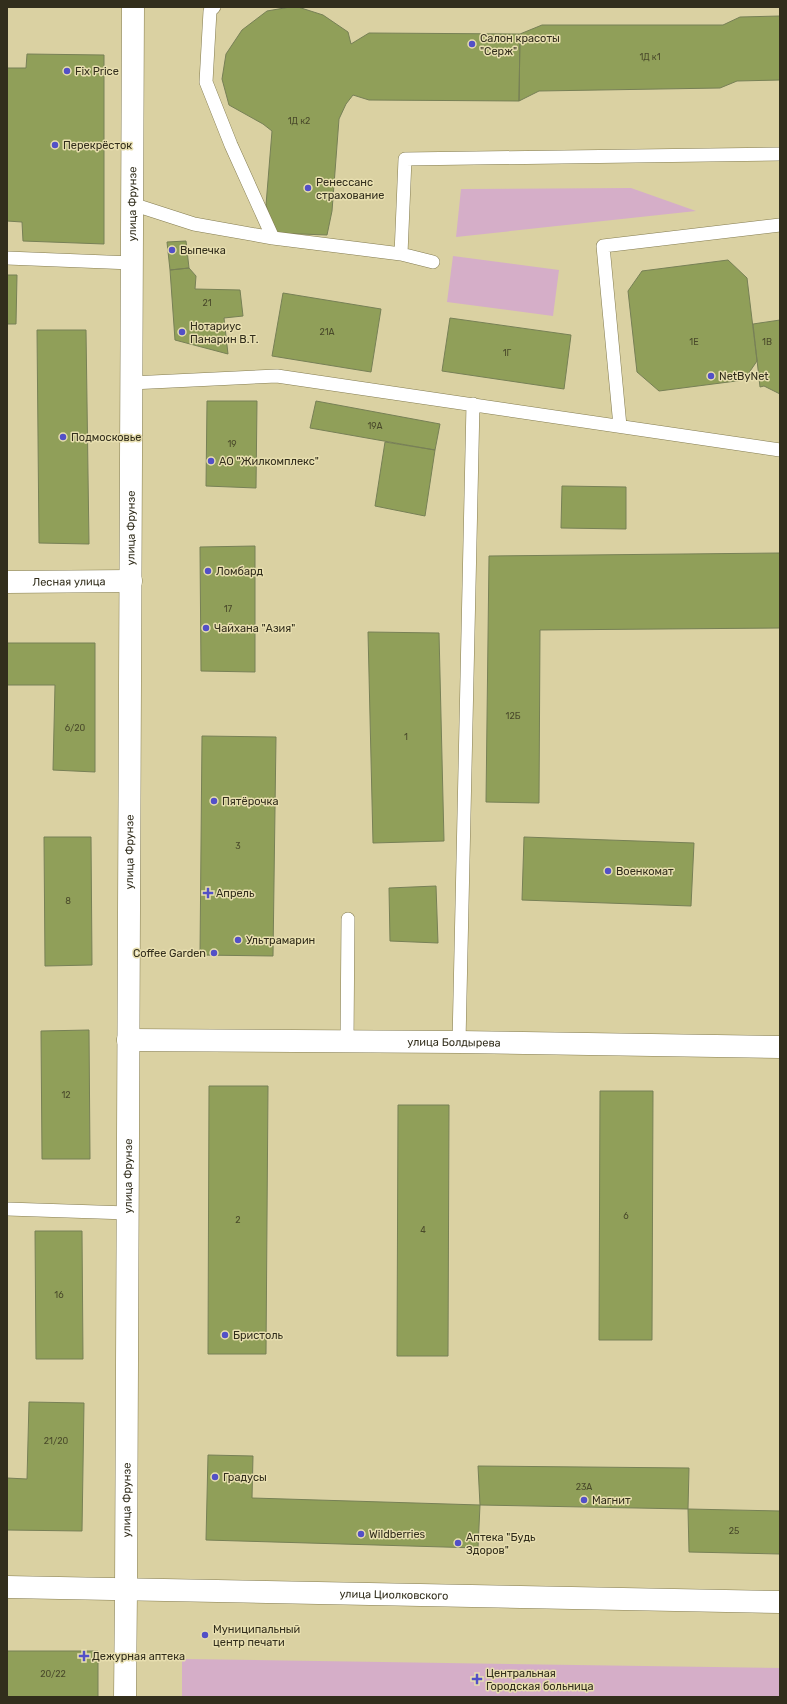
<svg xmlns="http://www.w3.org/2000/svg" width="787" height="1704" font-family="Rubik,sans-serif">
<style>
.green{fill:#d5aec8}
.building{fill:#909f59;stroke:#778056}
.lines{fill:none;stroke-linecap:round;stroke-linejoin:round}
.service-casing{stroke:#847c50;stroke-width:14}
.minor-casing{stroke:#847c50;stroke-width:23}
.tertiary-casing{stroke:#847c50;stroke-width:23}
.secondary-casing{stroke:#847c50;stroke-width:23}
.service{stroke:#fff;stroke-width:13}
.minor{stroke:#fff;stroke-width:22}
.tertiary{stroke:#fff;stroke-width:22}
.secondary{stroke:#fff;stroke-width:22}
.poi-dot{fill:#5350c7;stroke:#e7deaf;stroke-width:1.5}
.labels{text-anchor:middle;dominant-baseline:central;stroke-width:3;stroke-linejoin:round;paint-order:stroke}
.number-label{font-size:9px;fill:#4a4a2b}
.poi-label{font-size:11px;fill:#322e1c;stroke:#e7deaf;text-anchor:start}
.street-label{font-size:11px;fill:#322e1c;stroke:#e7deaf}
</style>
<rect width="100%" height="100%" fill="#dad1a2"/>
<!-- green -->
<path class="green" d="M 631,188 L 696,211 L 456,237 L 461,189 Z
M 453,256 L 559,270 L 553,316 L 447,302 Z
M 182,1659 L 780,1668 L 780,1697 L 182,1697 Z"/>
<!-- building -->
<path class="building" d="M 290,7 L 298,7 L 323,15 L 348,32 L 351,44 L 369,33 L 520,34 L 519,101 L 369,100 L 353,95 L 346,104 L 339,119 L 332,211 L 327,235 L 275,233 L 266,205 L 272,131 L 263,124 L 229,105 L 222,79 L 226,54 L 242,30 L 267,11 Z
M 780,16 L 780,80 L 737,81 L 720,88 L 539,91 L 519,101 L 520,34 L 542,25 L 723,25 L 740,17 Z
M 27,54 L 104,55 L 104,244 L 23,241 L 22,222 L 7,221 L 7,68 L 26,68 Z
M 186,241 L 189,268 L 170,270 L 167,242 Z
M 728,260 L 747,278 L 757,361 L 744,380 L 659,391 L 637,372 L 628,291 L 642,271 Z
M 189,268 L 196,276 L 195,289 L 240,290 L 243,316 L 224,318 L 228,354 L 175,340 L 170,270 Z
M 7,275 L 17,275 L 16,324 L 7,324 Z
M 283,293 L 381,309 L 371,372 L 272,356 Z
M 450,318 L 571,335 L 564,389 L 442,371 Z
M 780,320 L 780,394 L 764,386 L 760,387 L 753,324 Z
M 37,330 L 86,330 L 89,544 L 39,543 Z
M 207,401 L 257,401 L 256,488 L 206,486 Z
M 316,401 L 440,424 L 435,450 L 310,428 Z
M 385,442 L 435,450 L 425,516 L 375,506 Z
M 562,486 L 626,487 L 626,529 L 561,528 Z
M 255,546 L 255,672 L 201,671 L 200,547 Z
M 780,553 L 780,628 L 540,630 L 539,803 L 486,802 L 489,556 Z
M 368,632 L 439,633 L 444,841 L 373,843 Z
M 7,643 L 95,643 L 95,772 L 53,770 L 55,685 L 7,685 Z
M 202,736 L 276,737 L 273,956 L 200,955 Z
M 44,837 L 91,837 L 92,965 L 45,966 Z
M 524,837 L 694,843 L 691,906 L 522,900 Z
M 436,886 L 438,943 L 390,941 L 389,888 Z
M 89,1030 L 90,1159 L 42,1159 L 41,1031 Z
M 209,1086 L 268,1086 L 266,1354 L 208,1354 Z
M 600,1091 L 653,1091 L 652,1340 L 599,1340 Z
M 398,1105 L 449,1105 L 448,1356 L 397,1356 Z
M 35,1231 L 82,1231 L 83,1359 L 36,1359 Z
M 29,1402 L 84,1403 L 82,1531 L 7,1530 L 7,1478 L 27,1479 Z
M 208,1455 L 253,1456 L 252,1498 L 480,1505 L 478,1548 L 206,1540 Z
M 478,1466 L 689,1468 L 688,1509 L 480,1505 Z
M 688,1509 L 780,1511 L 780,1554 L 689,1552 Z
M 7,1651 L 98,1651 L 98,1697 L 7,1697 Z"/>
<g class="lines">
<!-- service casing -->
<g class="service-casing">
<path id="service" d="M 214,7 L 210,11 L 206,82 L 231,145 L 273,238
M 132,204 L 194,224 L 273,238 L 401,254 L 405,159 L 780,154
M 401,254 L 433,262
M 7,258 L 132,263
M 131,383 L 277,376 L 780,450
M 620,426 L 603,246 L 780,225
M 347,1042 L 348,919
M 459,1042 L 473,404
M 7,1209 L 128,1213"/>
</g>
<!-- minor casing -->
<g class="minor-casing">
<g id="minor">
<path id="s1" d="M 7,582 L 131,581"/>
<path id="s2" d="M 128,1040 L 459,1042 L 780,1047"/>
<path id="s3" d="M 126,1590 L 133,7"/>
</g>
</g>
<!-- tertiary casing -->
<g class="tertiary-casing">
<path id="tertiary" d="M 125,1697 L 126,1590"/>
</g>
<!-- secondary casing -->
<g class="secondary-casing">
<g id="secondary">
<path id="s4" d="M 7,1587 L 780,1602"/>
</g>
</g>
<!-- service -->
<use href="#service" class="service"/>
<!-- minor -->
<use href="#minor" class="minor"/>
<!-- tertiary -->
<use href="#tertiary" class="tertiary"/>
<!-- secondary -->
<use href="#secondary" class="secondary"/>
</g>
<!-- markers -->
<g class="poi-dot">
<circle cx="472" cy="44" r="4"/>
<circle cx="67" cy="71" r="4"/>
<circle cx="55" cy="145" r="4"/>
<circle cx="308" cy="188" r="4"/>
<circle cx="172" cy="250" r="4"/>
<circle cx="182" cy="332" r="4"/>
<circle cx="711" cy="376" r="4"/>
<circle cx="63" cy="437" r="4"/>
<circle cx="211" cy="461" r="4"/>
<circle cx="208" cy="571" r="4"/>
<circle cx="206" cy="628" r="4"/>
<circle cx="214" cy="801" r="4"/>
<circle cx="608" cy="871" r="4"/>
<path d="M206 887h4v4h4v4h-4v4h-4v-4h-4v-4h4z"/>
<circle cx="238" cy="940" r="4"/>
<circle cx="214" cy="953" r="4"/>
<circle cx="225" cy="1335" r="4"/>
<circle cx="215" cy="1477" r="4"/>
<circle cx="584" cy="1500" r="4"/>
<circle cx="361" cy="1534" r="4"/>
<circle cx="458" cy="1543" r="4"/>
<circle cx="205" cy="1635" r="4"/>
<path d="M82 1650h4v4h4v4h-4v4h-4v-4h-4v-4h4z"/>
<path d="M475 1673h4v4h4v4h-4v4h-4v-4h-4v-4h4z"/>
</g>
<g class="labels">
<!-- number labels -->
<g class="number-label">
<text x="650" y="57">1Д к1</text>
<text x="299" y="121">1Д к2</text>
<text x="207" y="303">21</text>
<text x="327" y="332">21А</text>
<text x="694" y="342">1Е</text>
<text x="767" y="342">1В</text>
<text x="507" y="353">1Г</text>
<text x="375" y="426">19А</text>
<text x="232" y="444">19</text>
<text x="228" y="609">17</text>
<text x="513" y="716">12Б</text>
<text x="75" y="728">6/20</text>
<text x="406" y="737">1</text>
<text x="238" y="846">3</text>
<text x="68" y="901">8</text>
<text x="66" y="1095">12</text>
<text x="626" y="1216">6</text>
<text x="238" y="1220">2</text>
<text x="423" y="1230">4</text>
<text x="59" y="1295">16</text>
<text x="56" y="1441">21/20</text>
<text x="584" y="1487">23А</text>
<text x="734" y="1531">25</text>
<text x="53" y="1674">20/22</text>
</g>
<!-- poi labels -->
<g class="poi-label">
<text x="480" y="38">Салон красоты<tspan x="480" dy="13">"Серж"</tspan></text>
<text x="75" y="71">Fix Price</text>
<text x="63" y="145">Перекрёсток</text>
<text x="316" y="182">Ренессанс<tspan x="316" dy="13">страхование</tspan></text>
<text x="180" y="250">Выпечка</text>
<text x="190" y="326">Нотариус<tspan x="190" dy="13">Панарин В.Т.</tspan></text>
<text x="719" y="376">NetByNet</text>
<text x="71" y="437">Подмосковье</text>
<text x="219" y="461">АО "Жилкомплекс"</text>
<text x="216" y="571">Ломбард</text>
<text x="214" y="628">Чайхана "Азия"</text>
<text x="222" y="801">Пятёрочка</text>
<text x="616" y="871">Военкомат</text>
<text x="216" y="893">Апрель</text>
<text x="246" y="940">Ультрамарин</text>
<text x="206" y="953" text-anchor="end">Coffee Garden</text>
<text x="233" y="1335">Бристоль</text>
<text x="223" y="1477">Градусы</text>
<text x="592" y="1500">Магнит</text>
<text x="369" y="1534">Wildberries</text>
<text x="466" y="1537">Аптека "Будь<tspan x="466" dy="13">Здоров"</tspan></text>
<text x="213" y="1629">Муниципальный<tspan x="213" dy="13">центр печати</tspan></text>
<text x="92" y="1656">Дежурная аптека</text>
<text x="486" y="1673">Центральная<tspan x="486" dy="13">Городская больница</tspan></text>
</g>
<!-- street labels -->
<g class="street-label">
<text stroke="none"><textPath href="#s3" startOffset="1386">улица Фрунзе</textPath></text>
<text stroke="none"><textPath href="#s3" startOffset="1062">улица Фрунзе</textPath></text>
<text stroke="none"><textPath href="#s1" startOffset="62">Лесная улица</textPath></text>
<text stroke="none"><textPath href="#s3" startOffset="738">улица Фрунзе</textPath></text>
<text stroke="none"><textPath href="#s2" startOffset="326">улица Болдырева</textPath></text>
<text stroke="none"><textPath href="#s3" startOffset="414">улица Фрунзе</textPath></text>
<text stroke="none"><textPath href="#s3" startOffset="90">улица Фрунзе</textPath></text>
<text stroke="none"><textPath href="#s4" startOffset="387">улица Циолковского</textPath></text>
</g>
</g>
<!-- border -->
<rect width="787" height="1704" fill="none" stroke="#322e1c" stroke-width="16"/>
</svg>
